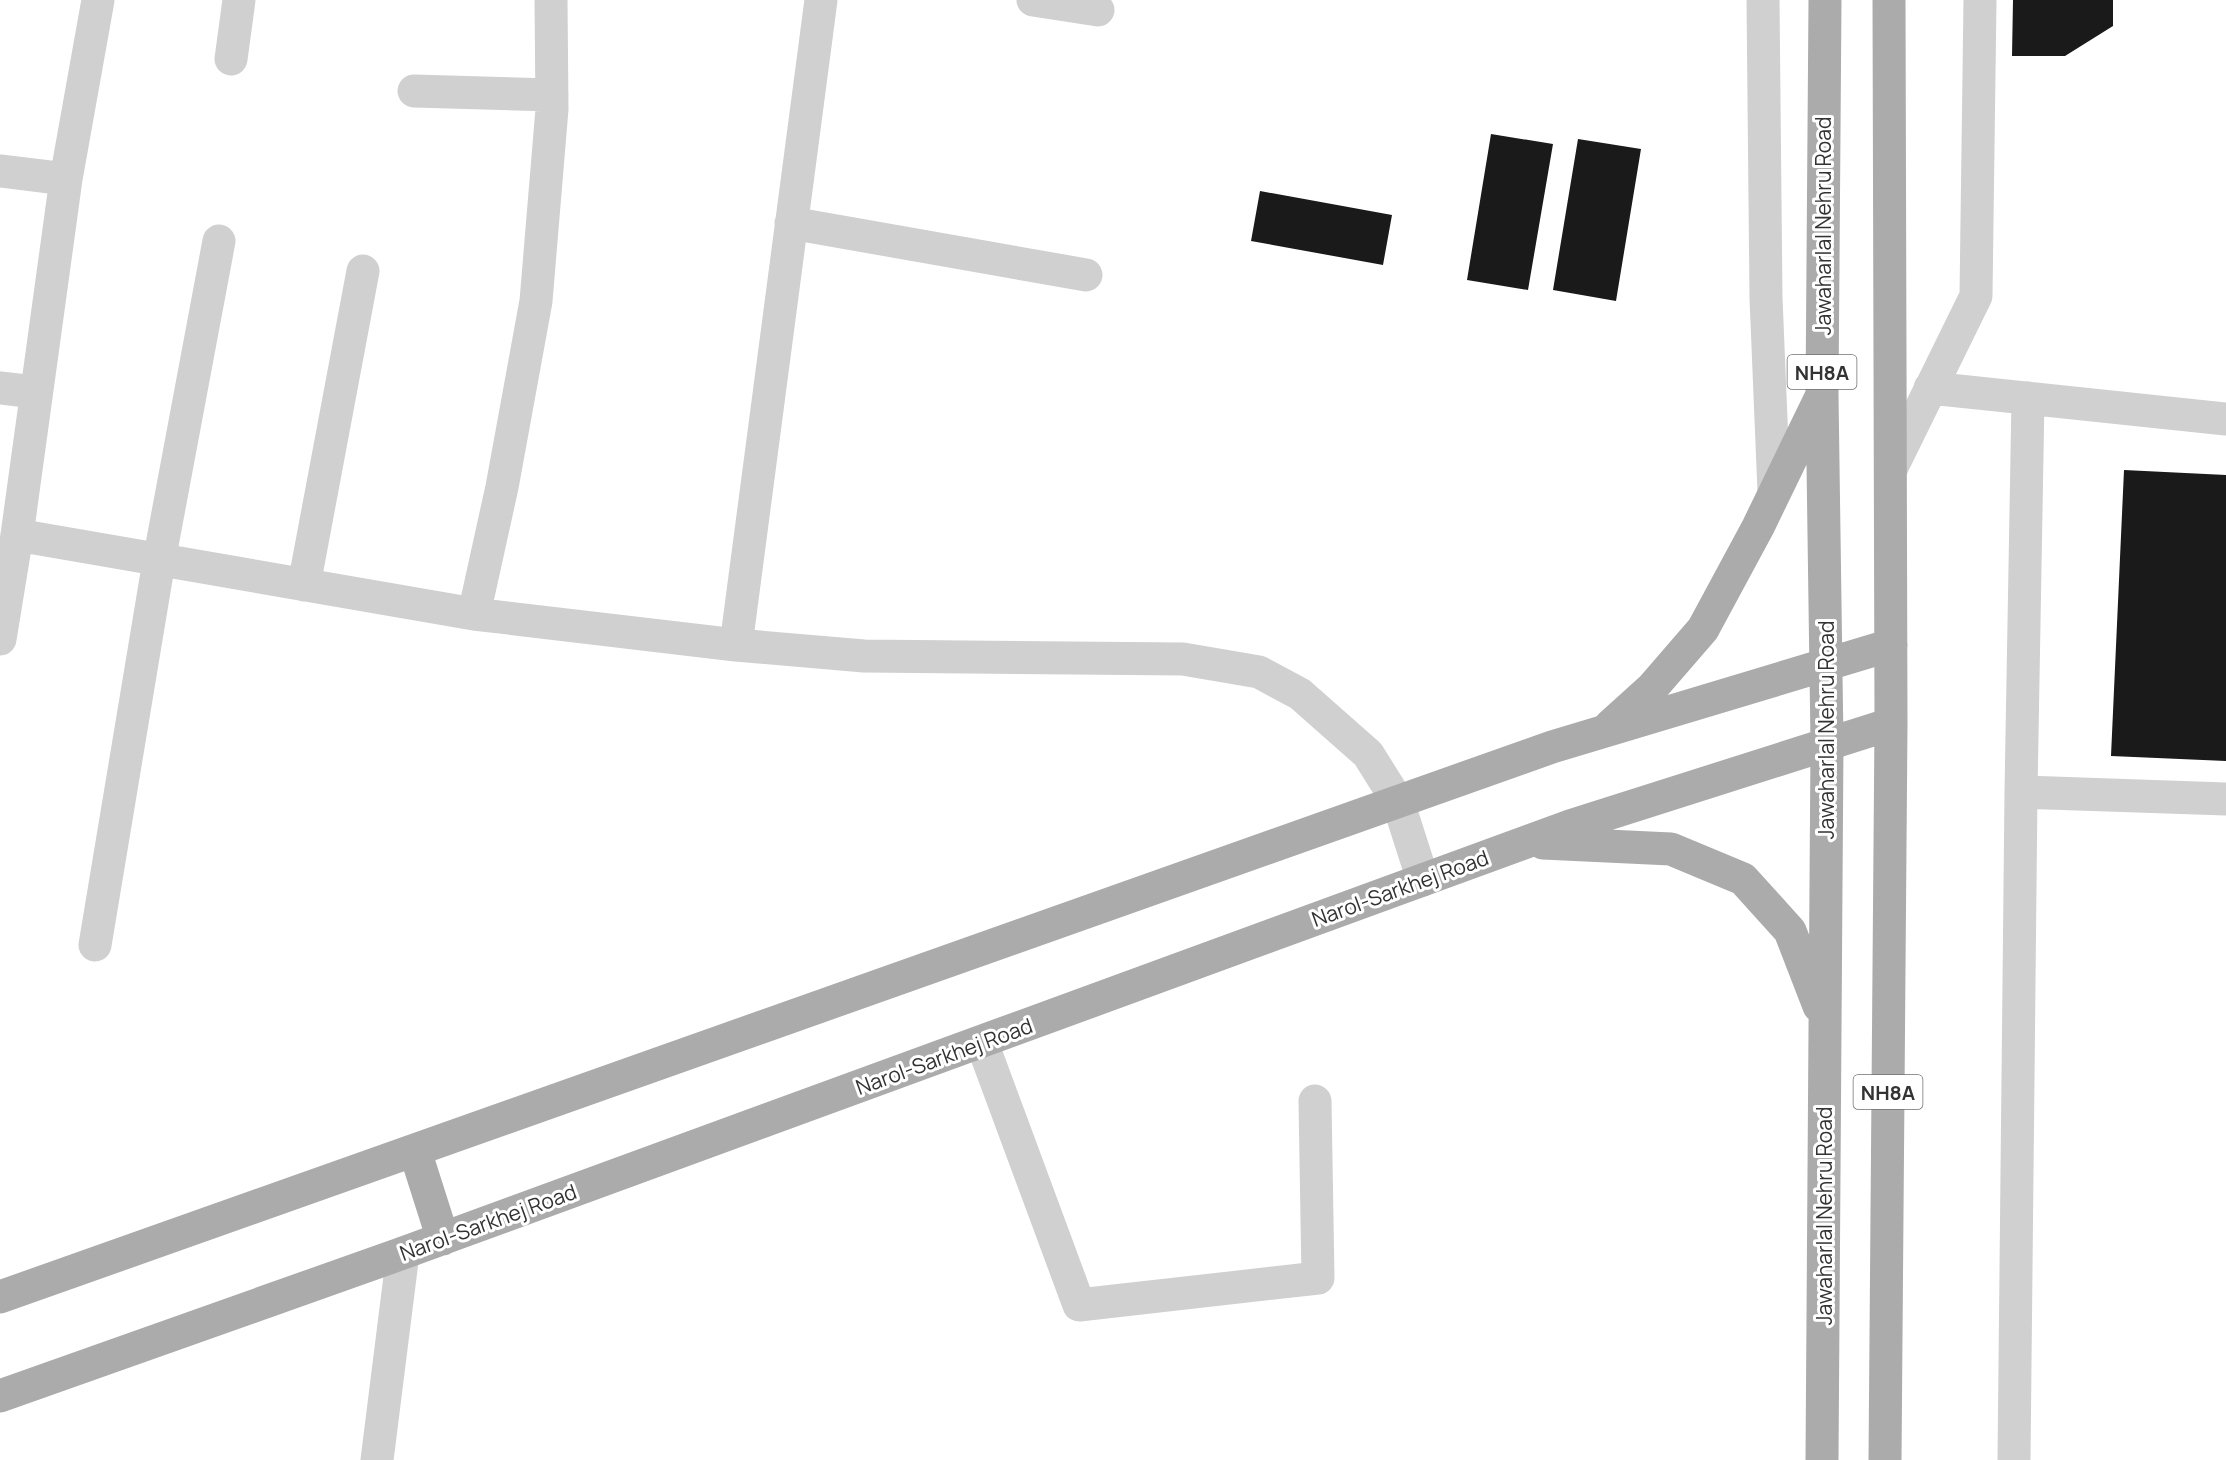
<svg xmlns="http://www.w3.org/2000/svg" width="2226" height="1460" font-family="Manrope,sans-serif">
<style>
.building{fill:#1a1a1a}
.lines{fill:none;stroke-linecap:round;stroke-linejoin:round}
.minor{stroke:#d0d0d0;stroke-width:33}
.major{stroke:#ababab;stroke-width:33}
.labels{text-anchor:middle;dominant-baseline:central;stroke-width:6;stroke-linejoin:round;paint-order:stroke}
.shield{fill:#fff;stroke:#707070;stroke-width:1.5}
.shield-label{font-size:20px;font-weight:bold;fill:#333}
.street-label{font-size:21px;fill:#333;stroke:#fff}
</style>
<rect width="100%" height="100%" fill="#fff"/>
<!-- building -->
<path class="building" d="M 2013,0 L 2113,0 L 2113,26 L 2065,56 L 2012,56 Z
M 1491,134 L 1553,144 L 1528,290 L 1467,280 Z
M 1578,139 L 1641,149 L 1616,301 L 1553,290 Z
M 1260,191 L 1392,215 L 1383,265 L 1251,241 Z
M 2124,470 L 2226,475 L 2226,761 L 2111,756 Z"/>
<g class="lines">
<!-- minor -->
<path class="minor" d="M 821,0 L 736,645 L 864,656 L 1183,659 L 1259,672 L 1300,694 L 1368,754 L 1398,802 L 1423,880
M 1033,0 L 1098,10
M 1763,0 L 1766,298 L 1774,492
M 231,59 L 239,0
M 414,91 L 552,95
M 0,171 L 66,179
M 791,223 L 1086,275
M 0,388 L 35,392
M 1930,388 L 2226,419
M 1891,469 L 1976,296 L 1980,0
M 17,535 L 474,614 L 502,487 L 536,301 L 552,109 L 551,0
M 304,585 L 363,271
M 474,614 L 736,645
M 0,639 L 17,535 L 66,179 L 98,0
M 2021,792 L 2028,398
M 95,945 L 159,561 L 219,241
M 982,1043 L 1079,1305 L 1318,1278 L 1315,1101
M 377,1460 L 403,1253
M 2014,1460 L 2021,792 L 2226,799"/>
<!-- major -->
<path class="major" d="M 1610,726 L 1652,688 L 1703,629 L 1758,527 L 1820,399
M 1543,843 L 1671,849 L 1743,879 L 1790,931 L 1819,1006
M 415,1151 L 443,1239
M 0,1297 L 1552,747 L 1891,645
M 0,1396 L 403,1253 L 1570,826 L 1891,724
M 1822,1460 L 1827,743 L 1822,394 L 1825,0
M 1885,1460 L 1891,724 L 1889,0"/>
</g>
<g class="labels">
<!-- shield labels -->
<g class="shield">
<rect x="1787.5" y="355" width="69" height="34" rx="4.5"/>
<rect x="1853.5" y="1075" width="69" height="34" rx="4.5"/>
</g>
<g class="shield-label">
<text x="1822" y="372">NH8A</text>
<text x="1888" y="1092">NH8A</text>
</g>
<!-- street labels -->
<g class="street-label">
<text transform="translate(1823 226) rotate(-90)">Jawaharlal Nehru Road</text>
<text transform="translate(1826 730) rotate(-90)">Jawaharlal Nehru Road</text>
<text transform="translate(1400 888) rotate(-20)">Narol-Sarkhej Road</text>
<text transform="translate(944 1056) rotate(-20)">Narol-Sarkhej Road</text>
<text transform="translate(1824 1216) rotate(-90)">Jawaharlal Nehru Road</text>
<text transform="translate(488 1222) rotate(-20)">Narol-Sarkhej Road</text>
</g>
</g>
</svg>
